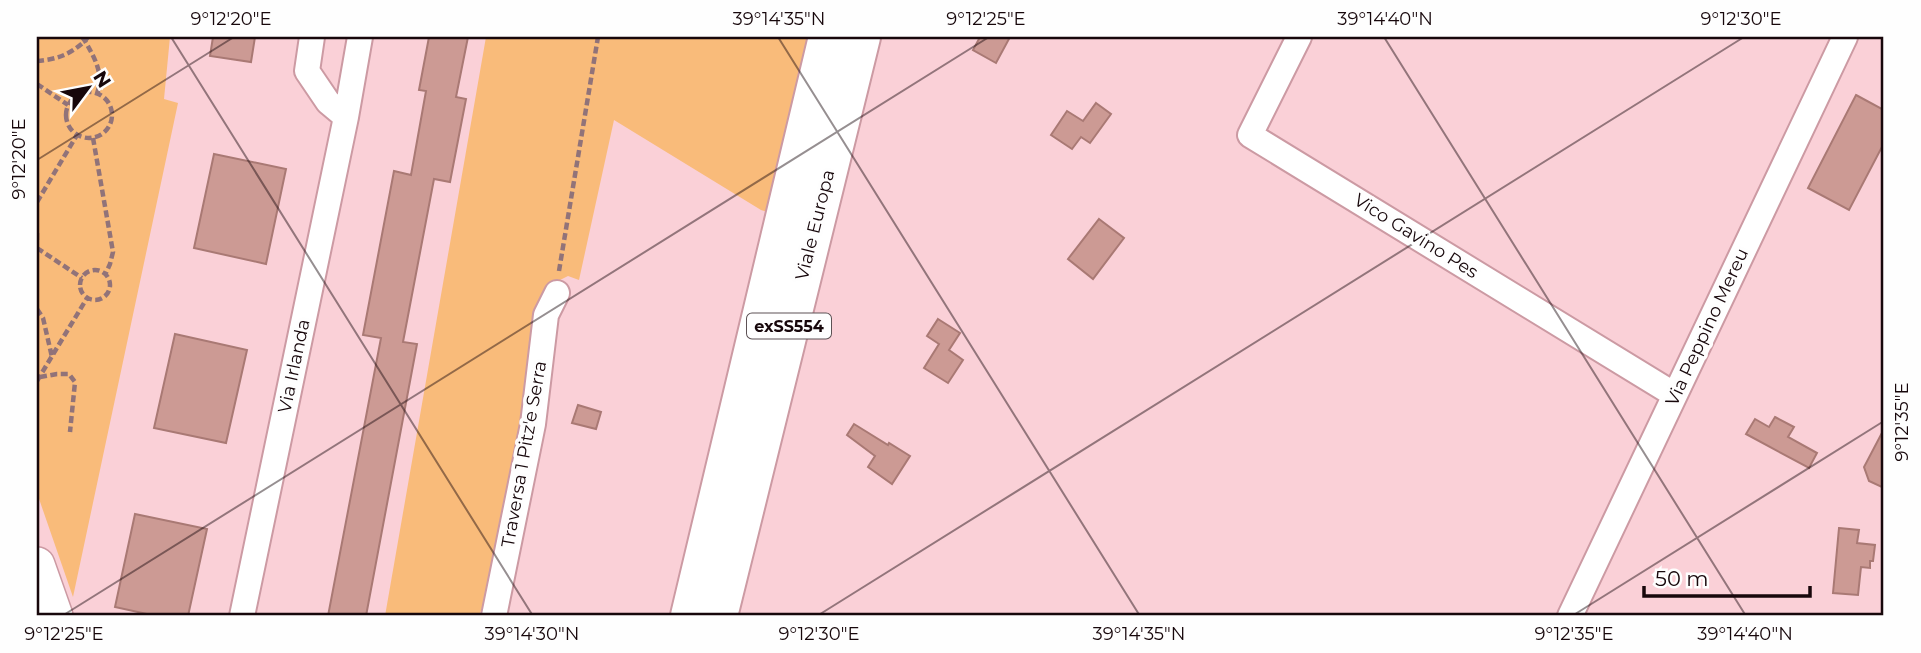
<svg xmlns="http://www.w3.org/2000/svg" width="1921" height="653" font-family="Montserrat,sans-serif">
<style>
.green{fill:#f9bb7a}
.building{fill:#cc9a94;stroke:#a97974;stroke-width:2}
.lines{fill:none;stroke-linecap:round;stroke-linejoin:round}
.street-casing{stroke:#cc9aa3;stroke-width:28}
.secondary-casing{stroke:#cc9aa3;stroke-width:38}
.primary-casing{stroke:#cc9aa3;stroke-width:42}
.path{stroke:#917379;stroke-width:4.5;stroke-dasharray:7 3.5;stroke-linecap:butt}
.street{stroke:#fff;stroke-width:24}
.secondary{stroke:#fff;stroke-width:35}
.primary{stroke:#fff;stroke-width:38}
.ticks{fill:none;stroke:#17070b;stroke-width:2;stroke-opacity:0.45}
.labels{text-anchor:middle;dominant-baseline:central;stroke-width:7;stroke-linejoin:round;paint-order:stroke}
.shield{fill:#fefefe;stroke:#5c5154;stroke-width:2}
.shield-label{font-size:16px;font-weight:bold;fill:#17070b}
.street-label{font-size:18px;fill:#17070b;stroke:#fefefe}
.neatline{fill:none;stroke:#17070b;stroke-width:2.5}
.ticks-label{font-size:18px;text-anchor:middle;fill:#17070b}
</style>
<rect width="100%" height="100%" fill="#fad0d7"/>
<!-- green -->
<path class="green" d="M 37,37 L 170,37 L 164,99 L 178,103 L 73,597 L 37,493 Z
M 486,37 L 823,37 L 779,216 L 761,210 L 614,120 L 579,280 L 568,276 L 548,286 L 538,302 L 533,333 L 530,371 L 512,467 L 504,521 L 488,591 L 479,616 L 385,616 Z"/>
<!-- building -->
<path class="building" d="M 213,37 L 255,37 L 251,62 L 210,56 Z
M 429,37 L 468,37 L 456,97 L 466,99 L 450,182 L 434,179 L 403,342 L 417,344 L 366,616 L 328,616 L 381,338 L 363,335 L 394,171 L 411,175 L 426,91 L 419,90 Z
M 980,37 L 1010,37 L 996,63 L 973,50 Z
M 1856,95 L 1884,110 L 1884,143 L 1849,210 L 1808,188 Z
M 1096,103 L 1111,114 L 1090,143 L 1081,137 L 1072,149 L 1051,135 L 1067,111 L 1083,121 Z
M 214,154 L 286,169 L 266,264 L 194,248 Z
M 1099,219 L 1124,238 L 1093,279 L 1068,259 Z
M 938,319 L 960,333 L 949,350 L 963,360 L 948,383 L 924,368 L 939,344 L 927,336 Z
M 175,334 L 247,350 L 226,443 L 154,428 Z
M 578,405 L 601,412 L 596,429 L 572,423 Z
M 1775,417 L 1794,427 L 1788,437 L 1817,453 L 1809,468 L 1746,434 L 1755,419 L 1769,427 Z
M 854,424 L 888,445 L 889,443 L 910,456 L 892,484 L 868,467 L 875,456 L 847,435 Z
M 1884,429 L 1884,488 L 1869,481 L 1864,467 Z
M 135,514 L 207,529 L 188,616 L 156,616 L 115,607 Z
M 1839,528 L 1859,530 L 1857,543 L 1875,545 L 1873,561 L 1870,561 L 1870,568 L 1861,567 L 1858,595 L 1833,593 Z"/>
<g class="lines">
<!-- street casing -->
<g class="street-casing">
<path id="street" d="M 312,37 L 307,71 L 328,102 L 346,117
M 1299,37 L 1250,135 L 1675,395
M 242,616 L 346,117 L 360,37
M 494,616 L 533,424 L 546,315 L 557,293
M 1570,616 L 1845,37"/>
</g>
<!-- secondary casing -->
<g class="secondary-casing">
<path id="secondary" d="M 37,565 L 55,616"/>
</g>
<!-- primary casing -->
<g class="primary-casing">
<path id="primary" d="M 690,616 L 828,37
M 718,616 L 861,37"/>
</g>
<!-- path -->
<path class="path" d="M 88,37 L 85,41 C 95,59 104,73 97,94
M 37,61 C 58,59 69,55 85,41 L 82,37
M 37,84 L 68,105
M66 115a23 23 0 1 1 46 0a23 23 0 1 1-46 0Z
M 93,138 L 113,252 L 110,264 L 105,275
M 37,202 L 77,135
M 37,233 L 37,243
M 37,248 L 82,278
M80 285a15 15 0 1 1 30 0a15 15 0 1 1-30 0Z
M 559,271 L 598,37
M 37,309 L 43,318 L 52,357
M 40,377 L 57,374 L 69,374 L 75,382 L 70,432
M 37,381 L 87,298"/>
<!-- street -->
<use href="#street" class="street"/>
<!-- secondary -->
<use href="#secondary" class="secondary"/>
<!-- primary -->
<use href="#primary" class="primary"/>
</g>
<!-- ticks -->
<path class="ticks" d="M 171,37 L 533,616M 778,37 L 1140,616M 1384,37 L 1746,616M 37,160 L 234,37M 62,616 L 989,37M 817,616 L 1744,37M 1572,616 L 1884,421"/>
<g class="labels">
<!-- shield labels -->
<rect class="shield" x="747" y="313.5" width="84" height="25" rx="5"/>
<g class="shield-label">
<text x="789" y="326">exSS554</text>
</g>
<!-- street labels -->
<g class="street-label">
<text transform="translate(815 225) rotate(-76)">Viale Europa</text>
<text transform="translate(1416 236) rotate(32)">Vico Gavino Pes</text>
<text transform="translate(1707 327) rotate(-65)">Via Peppino Mereu</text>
<text transform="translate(294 366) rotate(-78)">Via Irlanda</text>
<text transform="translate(524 454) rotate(-80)">Traversa 1 Pitz'e Serra</text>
</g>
</g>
<!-- border -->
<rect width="1921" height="653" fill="none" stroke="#fefefe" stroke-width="77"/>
<!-- north arrow -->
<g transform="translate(88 88) rotate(58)" stroke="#fefefe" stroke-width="5" paint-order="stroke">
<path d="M0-5L12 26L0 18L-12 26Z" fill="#17070b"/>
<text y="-10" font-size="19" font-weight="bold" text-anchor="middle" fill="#17070b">N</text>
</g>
<!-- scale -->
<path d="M1644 586v10h166v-10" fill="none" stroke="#17070b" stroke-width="3.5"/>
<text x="1655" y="586" font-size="21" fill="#17070b" stroke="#fefefe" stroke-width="5" paint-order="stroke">50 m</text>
<rect x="38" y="38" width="1844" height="576" class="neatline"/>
<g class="ticks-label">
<text x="231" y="25">9°12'20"E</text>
<text x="779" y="25">39°14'35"N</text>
<text x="986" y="25">9°12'25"E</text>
<text x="1385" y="25">39°14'40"N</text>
<text x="1741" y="25">9°12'30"E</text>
<text transform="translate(19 159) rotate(-90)" y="6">9°12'20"E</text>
<text transform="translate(1902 422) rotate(-90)" y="6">9°12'35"E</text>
<text x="64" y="640">9°12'25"E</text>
<text x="532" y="640">39°14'30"N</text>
<text x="819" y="640">9°12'30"E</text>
<text x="1139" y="640">39°14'35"N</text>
<text x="1574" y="640">9°12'35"E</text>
<text x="1745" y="640">39°14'40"N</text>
</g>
</svg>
